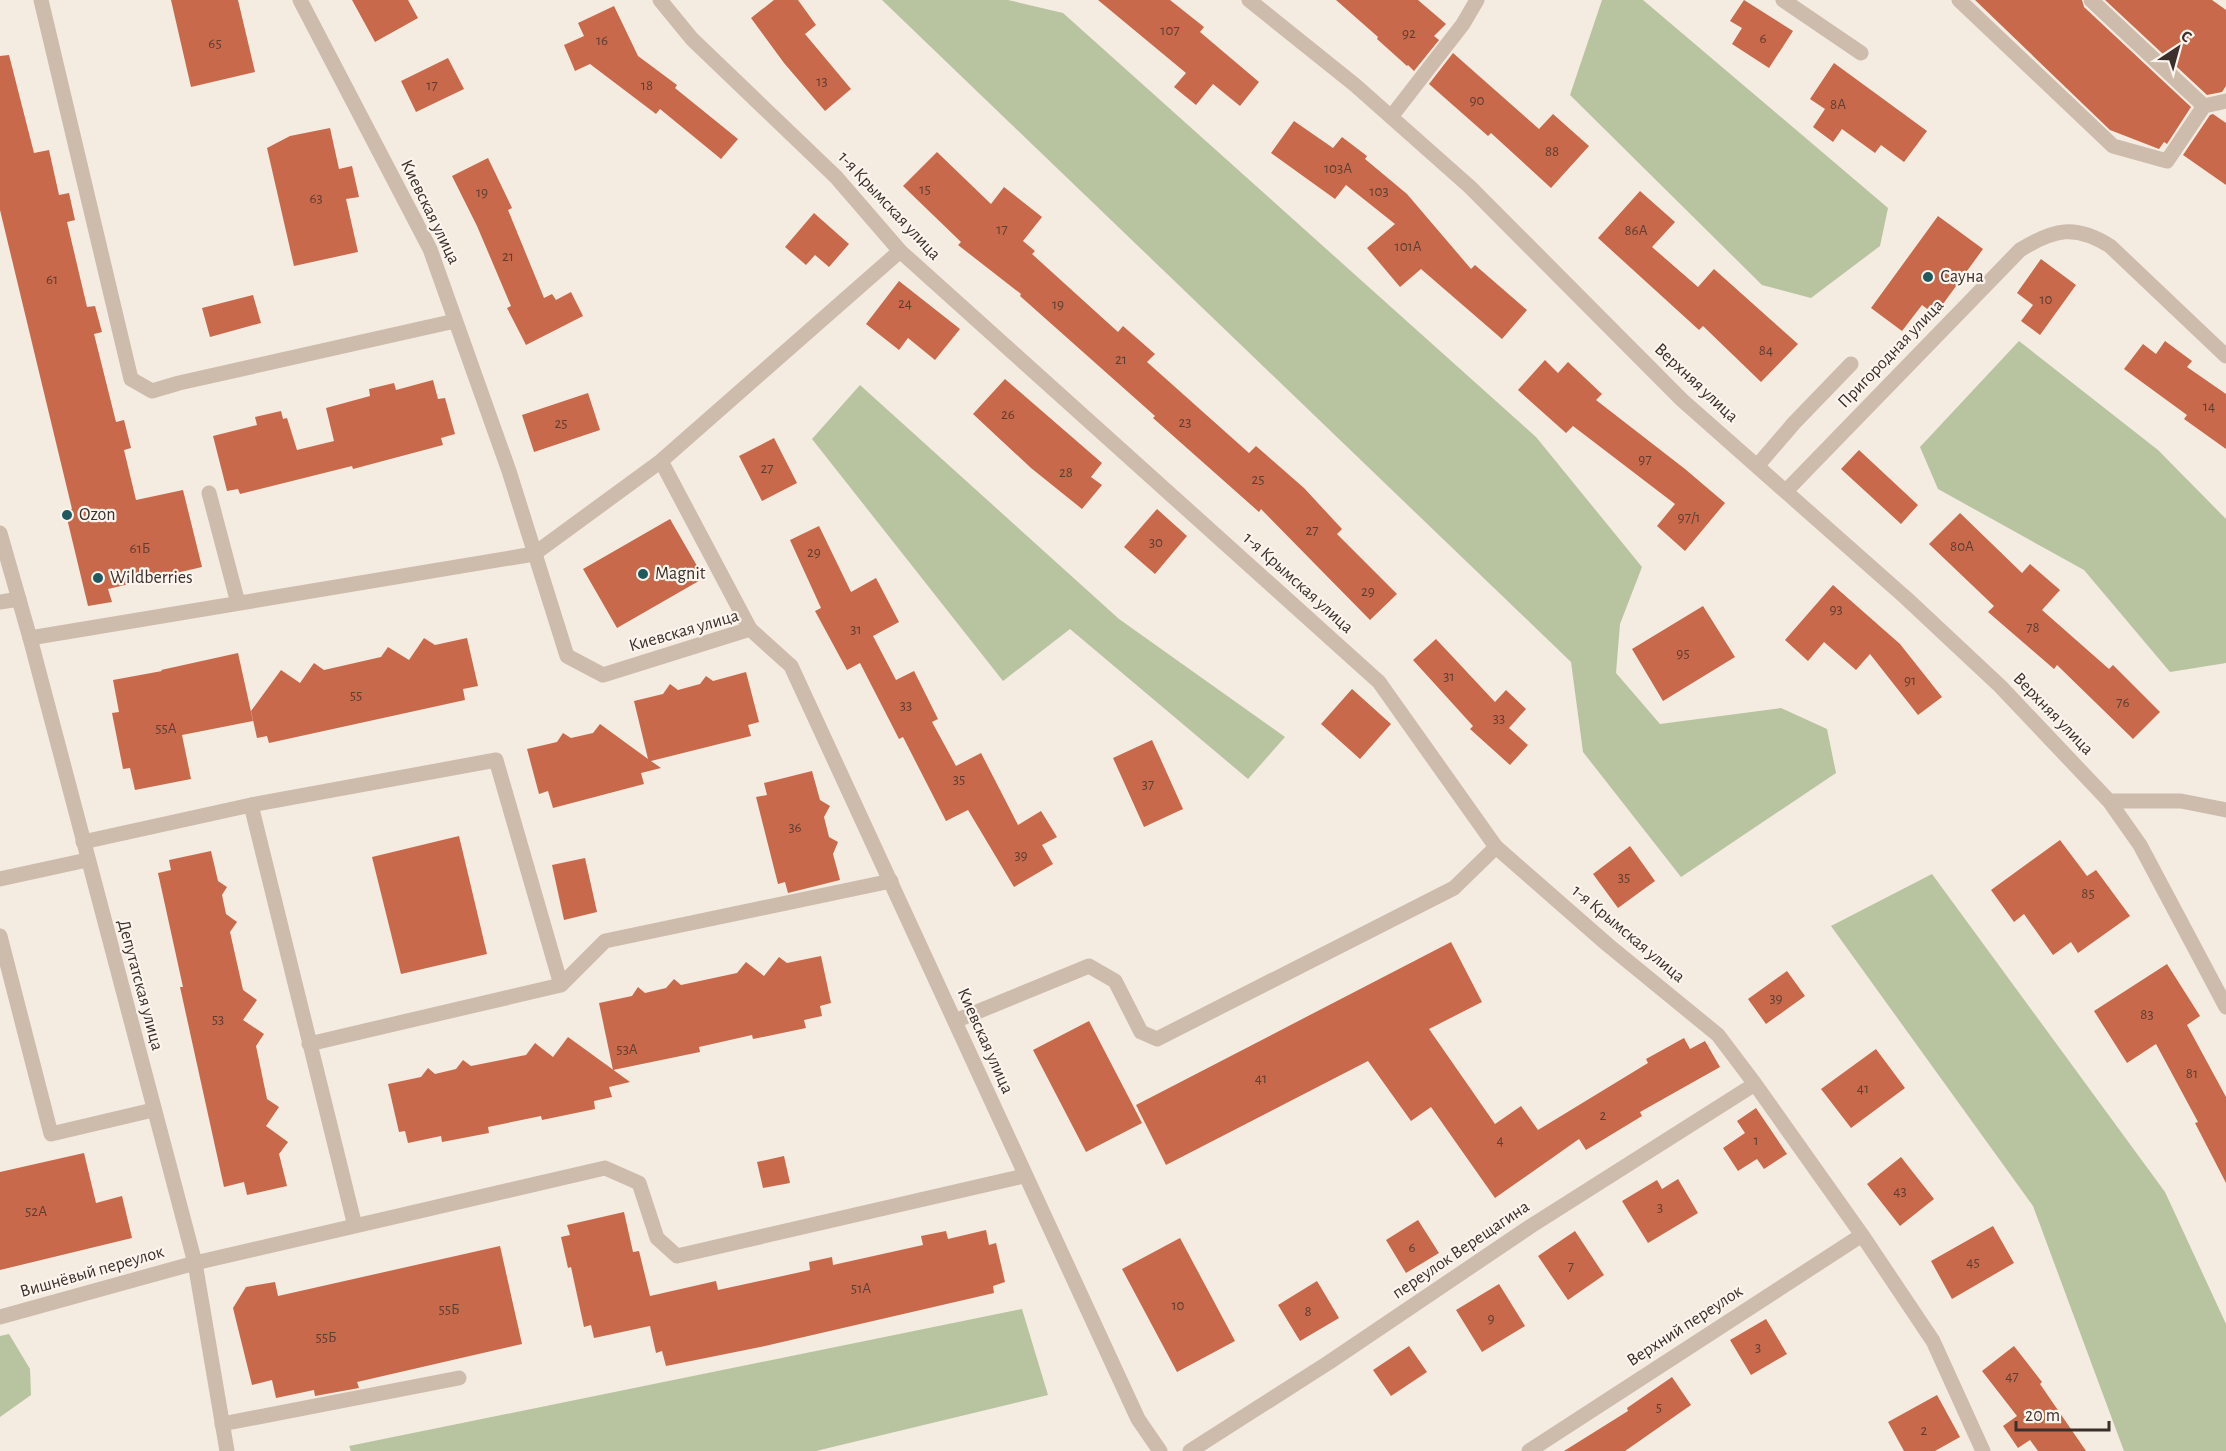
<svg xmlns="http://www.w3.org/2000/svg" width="2226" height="1451" font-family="'Alegreya Sans',sans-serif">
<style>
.green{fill:#b8c4a0}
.building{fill:#c8694b}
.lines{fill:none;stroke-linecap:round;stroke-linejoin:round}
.lane{stroke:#cdbbac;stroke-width:15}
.street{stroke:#cdbbac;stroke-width:15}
.poi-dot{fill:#1f5a5e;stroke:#fbf5ee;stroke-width:2}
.labels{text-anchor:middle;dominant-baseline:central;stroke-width:4.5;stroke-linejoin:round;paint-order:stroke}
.number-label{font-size:15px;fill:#5e3e33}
.street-label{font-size:18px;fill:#3b302b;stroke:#fbf5ee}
.poi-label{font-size:18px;fill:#3b302b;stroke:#fbf5ee;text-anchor:start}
</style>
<rect width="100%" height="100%" fill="#f4ebe1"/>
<!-- green -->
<path class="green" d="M 882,0 L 1008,0 L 1063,13 L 1536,437 L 1642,567 L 1620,624 L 1616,673 L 1660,724 L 1781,708 L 1827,729 L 1836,773 L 1681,877 L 1583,752 L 1571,662 Z
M 1602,0 L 1643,0 L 1888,208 L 1880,246 L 1811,298 L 1762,285 L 1570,95 Z
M 2019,341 L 2158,450 L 2226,519 L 2226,663 L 2170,672 L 2084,570 L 1938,489 L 1920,447 Z
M 860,385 L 1119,619 L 1285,737 L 1248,779 L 1070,629 L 1003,681 L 812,439 Z
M 1932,874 L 2165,1192 L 2226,1324 L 2226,1451 L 2124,1451 L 2033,1206 L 1831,926 Z
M 1022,1309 L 1048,1395 L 816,1451 L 351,1451 L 349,1446 Z
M 9,1334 L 30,1369 L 31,1395 L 0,1417 L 0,1336 Z"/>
<!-- building -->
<path class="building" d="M 171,0 L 238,0 L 255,72 L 191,87 Z
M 352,0 L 408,0 L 418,18 L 375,42 Z
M 774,0 L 798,0 L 816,25 L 805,34 L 851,89 L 825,111 L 784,63 L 751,18 Z
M 1098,0 L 1170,0 L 1204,27 L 1200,32 L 1259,82 L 1240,106 L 1213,84 L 1196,105 L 1174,87 L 1186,73 Z
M 1336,0 L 1418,0 L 1446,24 L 1434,36 L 1439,40 L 1414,71 L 1408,65 L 1407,66 L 1377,39 L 1378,37 Z
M 1744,0 L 1793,31 L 1769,68 L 1732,44 L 1742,28 L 1730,21 Z
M 1975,0 L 2082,0 L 2084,7 L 2191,107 L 2167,144 L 2164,142 L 2159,149 L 2110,130 Z
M 2105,0 L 2212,0 L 2226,10 L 2226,86 L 2222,92 L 2207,95 Z
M 614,6 L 638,56 L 677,85 L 675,88 L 738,139 L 721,159 L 660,109 L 656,114 L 590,64 L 575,71 L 564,45 L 584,36 L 578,23 Z
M 1453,53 L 1539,129 L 1553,114 L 1589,146 L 1551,188 L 1491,133 L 1488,136 L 1429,84 Z
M 9,55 L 34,153 L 49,150 L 59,195 L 69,193 L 75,220 L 67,222 L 87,307 L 95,306 L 102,332 L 94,334 L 116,422 L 124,420 L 131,448 L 124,450 L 136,500 L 183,490 L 202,567 L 108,589 L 112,602 L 88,606 L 65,510 L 72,509 L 0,210 L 0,56 Z
M 448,58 L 464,89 L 416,112 L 401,81 Z
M 1834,63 L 1927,131 L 1904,162 L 1881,145 L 1875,153 L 1842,129 L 1833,142 L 1813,127 L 1825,109 L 1810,99 Z
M 2213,114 L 2226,123 L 2226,185 L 2183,155 L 2210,115 Z
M 1294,121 L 1333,148 L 1342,137 L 1367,156 L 1365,159 L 1407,194 L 1471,269 L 1475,265 L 1527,310 L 1502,339 L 1421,269 L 1400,287 L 1367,248 L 1395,224 L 1346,185 L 1335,199 L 1271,153 Z
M 330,128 L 339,169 L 352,166 L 359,197 L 346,199 L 358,252 L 294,266 L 267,148 L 290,136 Z
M 937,152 L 991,204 L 1004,187 L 1042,217 L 1023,241 L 1035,251 L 1032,254 L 1118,332 L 1123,326 L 1155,354 L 1147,362 L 1249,453 L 1256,446 L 1304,488 L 1342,529 L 1337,534 L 1397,594 L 1370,620 L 1261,509 L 1259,512 L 1153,418 L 1155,416 L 1020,296 L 1021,294 L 958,245 L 961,242 L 903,186 Z
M 488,158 L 512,208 L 508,210 L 544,298 L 552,294 L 556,300 L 571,292 L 583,316 L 526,345 L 507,308 L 511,306 L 477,226 L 452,176 Z
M 1640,191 L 1675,222 L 1652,247 L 1698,287 L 1714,269 L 1798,344 L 1761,382 L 1703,326 L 1699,330 L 1598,238 Z
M 814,213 L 849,244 L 829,267 L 815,255 L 806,265 L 785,247 Z
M 1938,216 L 1983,249 L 1935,315 L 1922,305 L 1902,331 L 1871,308 Z
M 2041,259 L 2076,285 L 2040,335 L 2021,321 L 2033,305 L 2017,293 Z
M 899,281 L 960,329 L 935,360 L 908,338 L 899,350 L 866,324 Z
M 253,295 L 261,323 L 210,337 L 202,308 Z
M 2165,341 L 2192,361 L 2187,367 L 2226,394 L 2226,449 L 2184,419 L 2187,415 L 2124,369 L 2143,344 L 2156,354 Z
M 1545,360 L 1558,373 L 1568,362 L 1602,394 L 1596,400 L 1685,469 L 1725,503 L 1685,551 L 1657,526 L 1675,504 L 1573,426 L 1566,433 L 1518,390 Z
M 1005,379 L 1102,463 L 1091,477 L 1102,485 L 1082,509 L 1031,468 L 973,414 Z
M 433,380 L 438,399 L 445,398 L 455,434 L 441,438 L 443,445 L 353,469 L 352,466 L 240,494 L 238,489 L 227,491 L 213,436 L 257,425 L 255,417 L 281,411 L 283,419 L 287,418 L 297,450 L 334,441 L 326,408 L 370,396 L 369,389 L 394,383 L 396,390 Z
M 588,393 L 600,430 L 534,452 L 522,415 Z
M 774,438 L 797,483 L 762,501 L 739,456 Z
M 1859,450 L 1918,505 L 1901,524 L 1841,469 Z
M 1157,509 L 1187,536 L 1155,574 L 1124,547 Z
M 1960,513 L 2022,573 L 2030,564 L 2060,590 L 2042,610 L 2109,669 L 2113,665 L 2160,712 L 2133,739 L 2057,665 L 2054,669 L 1988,612 L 1994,606 L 1929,544 Z
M 670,519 L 704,578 L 617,628 L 583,569 Z
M 819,526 L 851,592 L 876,578 L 899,622 L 873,636 L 896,680 L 914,671 L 938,719 L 932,722 L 956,766 L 981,753 L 1018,825 L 1041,811 L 1057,837 L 1042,845 L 1053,864 L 1014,887 L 968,810 L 946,821 L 903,737 L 899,739 L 860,663 L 847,670 L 815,611 L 821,608 L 790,540 Z
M 1833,585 L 1900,644 L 1942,697 L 1918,715 L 1870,654 L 1856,670 L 1824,642 L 1808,661 L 1785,640 Z
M 1703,606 L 1735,657 L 1663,701 L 1632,649 Z
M 424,638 L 435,645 L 467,638 L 478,686 L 463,689 L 465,700 L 269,743 L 267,736 L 257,738 L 251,711 L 281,670 L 300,683 L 314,663 L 324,670 L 381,657 L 388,647 L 409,660 Z
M 1436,639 L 1495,702 L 1506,690 L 1526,709 L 1509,728 L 1528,745 L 1510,765 L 1470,729 L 1473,726 L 1413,660 Z
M 238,653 L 253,721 L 182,735 L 191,779 L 135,790 L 130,768 L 123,769 L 112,713 L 119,712 L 113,680 L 162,671 L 161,670 Z
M 746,672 L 759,722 L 748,725 L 751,736 L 651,761 L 661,768 L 641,773 L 644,784 L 553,808 L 548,791 L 539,794 L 527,749 L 557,742 L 563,733 L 571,738 L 593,733 L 600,724 L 648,759 L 634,701 L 663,694 L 670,684 L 678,690 L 700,684 L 706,676 L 713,681 Z
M 1352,689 L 1391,724 L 1360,759 L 1321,724 Z
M 1152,740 L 1183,809 L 1144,827 L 1113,758 Z
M 812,771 L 820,800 L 830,806 L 824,817 L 829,837 L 838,842 L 833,854 L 840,880 L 788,893 L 785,882 L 778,884 L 756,797 L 767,795 L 764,783 Z
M 459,836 L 487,954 L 401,974 L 372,857 Z
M 2060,840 L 2087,876 L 2096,870 L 2130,916 L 2078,953 L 2071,942 L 2053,955 L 2024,914 L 2014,922 L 1991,890 Z
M 1630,846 L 1655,881 L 1618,908 L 1593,874 Z
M 211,851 L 218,881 L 227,887 L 222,895 L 226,914 L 237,922 L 230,932 L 243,990 L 257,1000 L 243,1020 L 264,1034 L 256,1046 L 267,1099 L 279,1107 L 266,1126 L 288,1142 L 279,1154 L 287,1186 L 247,1195 L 244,1182 L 224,1187 L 180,987 L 183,987 L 158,873 L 171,870 L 169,860 Z
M 585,858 L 597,912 L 564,920 L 552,865 Z
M 1451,942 L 1482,1002 L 1429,1029 L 1495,1124 L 1521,1106 L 1538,1130 L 1648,1063 L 1646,1059 L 1684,1038 L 1690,1049 L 1705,1041 L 1720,1067 L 1640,1112 L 1642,1116 L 1586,1150 L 1579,1139 L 1495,1198 L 1431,1107 L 1411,1121 L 1368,1061 L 1166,1165 L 1136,1105 Z
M 821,956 L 831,1003 L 820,1006 L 822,1016 L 804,1020 L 806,1028 L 753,1039 L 752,1035 L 699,1047 L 700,1052 L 613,1070 L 599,1003 L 632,996 L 638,987 L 645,993 L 666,988 L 674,979 L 681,985 L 737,973 L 746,962 L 764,976 L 779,957 L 787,963 Z
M 2167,964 L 2200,1016 L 2187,1025 L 2226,1097 L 2226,1183 L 2195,1123 L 2198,1122 L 2156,1044 L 2127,1063 L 2094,1011 Z
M 1787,971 L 1805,996 L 1766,1024 L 1748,999 Z
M 1089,1021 L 1142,1123 L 1086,1152 L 1033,1050 Z
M 568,1037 L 630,1082 L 609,1087 L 612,1097 L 594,1101 L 595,1109 L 542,1120 L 541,1116 L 488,1127 L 489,1133 L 442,1142 L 441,1136 L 408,1143 L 405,1131 L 399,1132 L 388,1084 L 421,1077 L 428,1068 L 435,1074 L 456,1069 L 463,1060 L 471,1066 L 526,1055 L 535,1043 L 553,1057 Z
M 1876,1049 L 1905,1088 L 1851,1128 L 1821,1089 Z
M 1756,1108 L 1787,1154 L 1764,1169 L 1757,1159 L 1738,1171 L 1723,1148 L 1745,1133 L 1737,1121 Z
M 84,1153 L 96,1203 L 122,1196 L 132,1238 L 0,1270 L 0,1172 Z
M 784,1156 L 790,1183 L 763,1188 L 757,1162 Z
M 1901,1157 L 1934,1199 L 1900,1226 L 1867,1184 Z
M 1678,1179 L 1698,1213 L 1648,1243 L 1622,1201 L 1657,1180 L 1662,1189 Z
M 624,1212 L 633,1252 L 639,1251 L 650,1296 L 716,1281 L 718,1290 L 810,1270 L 809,1262 L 832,1257 L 833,1265 L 923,1245 L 921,1236 L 946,1231 L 948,1239 L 986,1230 L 989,1245 L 996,1243 L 1005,1282 L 993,1286 L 994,1293 L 765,1346 L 666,1366 L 662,1351 L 656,1353 L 650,1326 L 594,1338 L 591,1325 L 584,1327 L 571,1267 L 568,1268 L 561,1237 L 570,1235 L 567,1225 Z
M 1418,1220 L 1439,1253 L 1406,1273 L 1386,1240 Z
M 1993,1226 L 2014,1263 L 1952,1299 L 1931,1261 Z
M 1575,1231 L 1604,1275 L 1568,1300 L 1538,1256 Z
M 1180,1238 L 1235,1341 L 1177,1372 L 1122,1269 Z
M 500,1246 L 522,1344 L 357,1382 L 359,1388 L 315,1396 L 314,1390 L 276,1398 L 272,1380 L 252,1385 L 233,1308 L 246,1287 L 275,1282 L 278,1296 Z
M 1317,1281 L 1339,1318 L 1300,1341 L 1278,1305 Z
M 1499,1284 L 1525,1326 L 1482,1352 L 1456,1310 Z
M 1766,1319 L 1787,1354 L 1751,1375 L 1730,1340 Z
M 1409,1346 L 1427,1372 L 1391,1396 L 1373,1370 Z
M 2014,1346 L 2042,1382 L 2040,1384 L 2086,1451 L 2038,1451 L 2030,1440 L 2018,1448 L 2003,1426 L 2017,1416 L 1982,1371 Z
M 1672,1377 L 1691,1405 L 1625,1451 L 1564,1451 L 1628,1411 L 1627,1408 Z
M 1937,1395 L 1960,1437 L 1935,1451 L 1904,1451 L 1888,1422 Z"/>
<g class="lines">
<!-- lane -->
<path class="lane" d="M 41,0 L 131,379 L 152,391 L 179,383 L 455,321
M 1959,0 L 2113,146 L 2167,161 L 2204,106 L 2226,101
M 2091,0 L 2204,106
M 661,461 L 750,629
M 1758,465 L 1794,423 L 1851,364
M 209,493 L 238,603
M 0,602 L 19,599
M 30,638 L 534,554 L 661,461 L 900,251
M 251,805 L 355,1226
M 83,842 L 251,805 L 496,760 L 561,985
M 0,879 L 87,860
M 0,936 L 51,1134 L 153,1110
M 955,1021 L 1089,966 L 1115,981 L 1141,1032 L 1157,1039 L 1454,888 L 1496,847
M 309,1044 L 561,985 L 605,941 L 891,881
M 195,1263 L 605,1168 L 639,1183 L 657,1238 L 677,1256 L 1024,1176
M 222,1424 L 459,1378"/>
<!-- street -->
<path class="street" d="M 300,0 L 430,249 L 509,471 L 567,656 L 603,675 L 750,629 L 791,666 L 1138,1419 L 1160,1451
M 660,0 L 692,39 L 836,177 L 900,251 L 1379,682 L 1496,847 L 1608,945 L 1718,1035 L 1755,1084 L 1862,1235 L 1933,1341 L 1983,1451
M 1249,0 L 1355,85 L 1470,187 L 1682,400 L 1906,598 L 2000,686 L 2109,801 L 2140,845 L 2226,1007
M 1783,0 L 1861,53
M 1391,117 L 1463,24 L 1477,0
M 1786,491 L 2020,250 C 2054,229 2075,224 2110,246 L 2226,356
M 0,533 L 30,638 L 195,1263 L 227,1451
M 2109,801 L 2181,801 L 2226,810
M 0,1317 L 195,1263
M 1190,1451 L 1328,1363 L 1531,1226 L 1755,1084
M 1529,1451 L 1862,1235"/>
</g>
<!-- markers -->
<g class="poi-dot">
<circle cx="1928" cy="277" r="6"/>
<circle cx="67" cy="515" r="6"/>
<circle cx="643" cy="574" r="6"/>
<circle cx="98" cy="578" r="6"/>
</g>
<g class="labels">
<!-- number labels -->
<g class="number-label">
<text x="1170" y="30">107</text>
<text x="1409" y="33">92</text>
<text x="1763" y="38">6</text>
<text x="602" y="40">16</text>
<text x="215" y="43">65</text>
<text x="822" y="81">13</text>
<text x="432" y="85">17</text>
<text x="647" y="85">18</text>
<text x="1477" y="100">90</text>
<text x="1838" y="104">8А</text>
<text x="1552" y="151">88</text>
<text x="1338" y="168">103А</text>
<text x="925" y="189">15</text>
<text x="1379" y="191">103</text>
<text x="482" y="192">19</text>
<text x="316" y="198">63</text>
<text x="1002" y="229">17</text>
<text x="1636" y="230">86А</text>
<text x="1408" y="246">101А</text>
<text x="508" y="256">21</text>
<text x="52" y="279">61</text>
<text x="2046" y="299">10</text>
<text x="905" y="303">24</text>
<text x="1058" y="304">19</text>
<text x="1766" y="350">84</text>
<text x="1121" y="359">21</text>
<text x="2209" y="406">14</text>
<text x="1008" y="414">26</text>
<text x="1185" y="422">23</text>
<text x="561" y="423">25</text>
<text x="1645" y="459">97</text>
<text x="767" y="468">27</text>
<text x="1066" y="472">28</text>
<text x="1258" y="479">25</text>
<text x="1689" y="517">97/1</text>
<text x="1312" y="530">27</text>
<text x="1156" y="542">30</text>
<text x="1962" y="546">80А</text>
<text x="140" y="548">61Б</text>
<text x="814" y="552">29</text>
<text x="1368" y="591">29</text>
<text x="1836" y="609">93</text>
<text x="2033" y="627">78</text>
<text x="856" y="629">31</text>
<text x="1683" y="653">95</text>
<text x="1449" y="676">31</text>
<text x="1910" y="680">91</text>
<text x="356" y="695">55</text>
<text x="2123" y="702">76</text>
<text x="906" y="705">33</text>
<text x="1499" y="718">33</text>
<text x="166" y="728">55А</text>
<text x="959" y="779">35</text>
<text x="1148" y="784">37</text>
<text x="795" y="827">36</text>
<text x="1021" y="855">39</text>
<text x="1624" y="877">35</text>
<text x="2088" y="893">85</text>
<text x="1776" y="998">39</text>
<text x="2147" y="1014">83</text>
<text x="218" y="1019">53</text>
<text x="627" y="1049">53А</text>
<text x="2192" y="1073">81</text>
<text x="1261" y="1078">41</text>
<text x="1863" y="1088">41</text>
<text x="1603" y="1115">2</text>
<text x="1500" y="1140">4</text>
<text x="1756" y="1140">1</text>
<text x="1900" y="1191">43</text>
<text x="1660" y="1207">3</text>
<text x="36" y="1211">52А</text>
<text x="1412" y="1247">6</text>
<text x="1973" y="1262">45</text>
<text x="1571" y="1266">7</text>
<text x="861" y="1288">51А</text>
<text x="1178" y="1305">10</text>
<text x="449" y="1309">55Б</text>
<text x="1308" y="1311">8</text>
<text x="1491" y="1318">9</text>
<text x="326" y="1337">55Б</text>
<text x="1758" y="1347">3</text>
<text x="2012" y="1376">47</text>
<text x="1659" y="1407">5</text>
<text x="1924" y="1430">2</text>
</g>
<!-- street labels -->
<g class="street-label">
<text transform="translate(889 206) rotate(47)">1-я Крымская улица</text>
<text transform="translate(430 212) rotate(64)">Киевская улица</text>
<text transform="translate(1891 354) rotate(-46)">Пригородная улица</text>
<text transform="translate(1696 383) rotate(43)">Верхняя улица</text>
<text transform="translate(1298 583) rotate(42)">1-я Крымская улица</text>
<text transform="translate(684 631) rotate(-16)">Киевская улица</text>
<text transform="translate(2053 714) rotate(46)">Верхняя улица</text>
<text transform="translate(1628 934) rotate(40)">1-я Крымская улица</text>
<text transform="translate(140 985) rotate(75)">Депутатская улица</text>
<text transform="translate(985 1041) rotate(66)">Киевская улица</text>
<text transform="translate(1461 1250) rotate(-34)">переулок Верещагина</text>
<text transform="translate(92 1272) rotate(-16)">Вишнёвый переулок</text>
<text transform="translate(1685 1326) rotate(-33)">Верхний переулок</text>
</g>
<!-- poi labels -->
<g class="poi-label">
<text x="1940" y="277">Сауна</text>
<text x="79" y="515">Ozon</text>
<text x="655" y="574">Magnit</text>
<text x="110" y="578">Wildberries</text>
</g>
</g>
<!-- north arrow -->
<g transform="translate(2178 48) rotate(36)" stroke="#fbf5ee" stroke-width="4.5" paint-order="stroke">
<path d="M0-4.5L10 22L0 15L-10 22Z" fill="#3b302b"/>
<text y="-9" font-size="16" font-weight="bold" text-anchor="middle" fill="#3b302b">С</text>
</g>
<!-- scale -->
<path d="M2016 1421v9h93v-9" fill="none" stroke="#3b302b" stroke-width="3"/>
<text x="2025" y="1421" font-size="18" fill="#3b302b" stroke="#fbf5ee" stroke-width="4.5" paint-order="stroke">20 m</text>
</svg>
